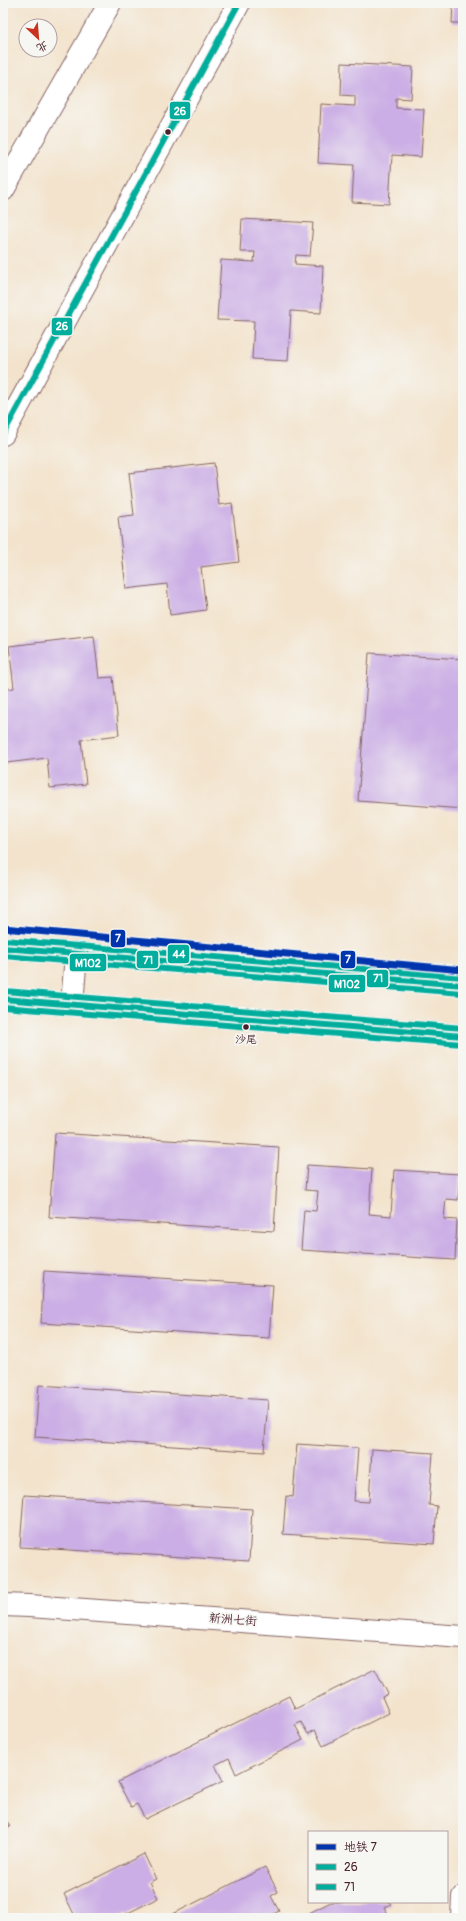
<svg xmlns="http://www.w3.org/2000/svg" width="466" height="1921" font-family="Pangolin,'LXGW WenKai TC',sans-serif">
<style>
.building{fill:#cbaee5}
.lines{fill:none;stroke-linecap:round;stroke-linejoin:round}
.minor-casing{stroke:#856463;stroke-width:24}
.major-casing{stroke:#856463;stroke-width:24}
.minor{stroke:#fff;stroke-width:22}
.major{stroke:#fff;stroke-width:22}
.bus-1-casing{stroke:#f6f6f2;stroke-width:9}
.bus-2-casing{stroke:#f6f6f2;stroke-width:9}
.bus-3-casing{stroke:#f6f6f2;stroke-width:9}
.bus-4-casing{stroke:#f6f6f2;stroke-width:9}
.bus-1{stroke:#01ad9c;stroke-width:6}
.bus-2{stroke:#01ad9c;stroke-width:6}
.bus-3{stroke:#01ad9c;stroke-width:6}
.bus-4{stroke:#01ad9c;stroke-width:6}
.metro-1-casing{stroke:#f6f6f2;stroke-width:10}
.metro-1{stroke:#0035ad;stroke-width:7}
.bus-dot{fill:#4a1f2b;stroke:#f6f6f2;stroke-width:1.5}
.labels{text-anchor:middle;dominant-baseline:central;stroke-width:3.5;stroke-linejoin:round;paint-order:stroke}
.bus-label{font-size:11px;fill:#4a1f2b;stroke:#f6f6f2}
.street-label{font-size:12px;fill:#4a1f2b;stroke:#f6f6f2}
.line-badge{stroke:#f6f6f2;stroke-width:1.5}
.badge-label{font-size:11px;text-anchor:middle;font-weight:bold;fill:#fff}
</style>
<rect width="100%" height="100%" fill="#f6f6f2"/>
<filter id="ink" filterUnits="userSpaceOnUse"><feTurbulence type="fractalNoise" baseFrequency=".025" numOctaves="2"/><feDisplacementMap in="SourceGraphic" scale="8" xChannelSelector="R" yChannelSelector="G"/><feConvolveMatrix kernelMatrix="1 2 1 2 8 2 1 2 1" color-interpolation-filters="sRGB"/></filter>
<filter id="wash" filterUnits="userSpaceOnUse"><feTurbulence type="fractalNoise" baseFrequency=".012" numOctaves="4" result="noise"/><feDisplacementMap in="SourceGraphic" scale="16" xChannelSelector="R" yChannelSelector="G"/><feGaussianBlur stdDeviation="0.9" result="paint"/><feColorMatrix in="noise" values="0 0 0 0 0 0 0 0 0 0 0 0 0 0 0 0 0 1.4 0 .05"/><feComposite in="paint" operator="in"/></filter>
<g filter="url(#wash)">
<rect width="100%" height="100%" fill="#f3e3cc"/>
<g id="blocks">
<!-- building -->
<path class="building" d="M 453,3 L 463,3 L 463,23 L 452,23 Z
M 342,63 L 413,67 L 411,99 L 396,98 L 396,108 L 424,109 L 421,157 L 392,155 L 389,204 L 352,202 L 354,165 L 318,163 L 321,104 L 355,106 L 355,96 L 341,95 Z
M 242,219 L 313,223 L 310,256 L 296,255 L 295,264 L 323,266 L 321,313 L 291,311 L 288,361 L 252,359 L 254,321 L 217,320 L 221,260 L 254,262 L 255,252 L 240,252 Z
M 214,463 L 219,505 L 232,503 L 239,562 L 201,567 L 206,610 L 170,615 L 167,584 L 126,589 L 118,517 L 134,515 L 129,473 Z
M 94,636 L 99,678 L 113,677 L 119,735 L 81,740 L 86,784 L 50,788 L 47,758 L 6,763 L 3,737 L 3,690 L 14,688 L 9,646 Z
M 369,653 L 463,659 L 463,809 L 358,801 Z
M 55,1133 L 279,1147 L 274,1231 L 49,1217 Z
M 307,1165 L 372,1169 L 369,1214 L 391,1216 L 394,1170 L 460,1174 L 458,1200 L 446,1199 L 444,1219 L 457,1220 L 455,1260 L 301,1250 L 304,1210 L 316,1211 L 318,1191 L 305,1190 Z
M 44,1271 L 273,1285 L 269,1338 L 41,1323 Z
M 39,1385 L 268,1400 L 264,1452 L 35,1437 Z
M 297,1444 L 358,1448 L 354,1501 L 369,1502 L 372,1449 L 433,1453 L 429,1505 L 437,1506 L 434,1544 L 283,1534 L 286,1496 L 293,1497 Z
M 24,1495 L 252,1509 L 249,1561 L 20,1547 Z
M 375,1669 L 388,1694 L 382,1697 L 389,1713 L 323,1746 L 315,1730 L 308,1734 L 301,1722 L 295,1725 L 303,1740 L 236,1774 L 229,1758 L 215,1765 L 223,1781 L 145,1819 L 137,1804 L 131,1807 L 118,1782 L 289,1696 L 295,1709 Z
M 3,1815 L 10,1826 L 3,1831 Z
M 144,1854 L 156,1879 L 150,1882 L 158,1898 L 118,1918 L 85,1918 L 83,1916 L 76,1918 L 64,1894 Z
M 265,1867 L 278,1892 L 271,1896 L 279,1911 L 266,1918 L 176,1918 L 173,1914 Z
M 331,1902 L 390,1902 L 391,1904 L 384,1907 L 390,1918 L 299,1918 Z"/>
</g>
</g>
<g filter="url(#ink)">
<use href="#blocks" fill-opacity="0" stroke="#856463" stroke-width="1"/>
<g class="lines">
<!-- minor casing -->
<g class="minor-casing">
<path id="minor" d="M 3,190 L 110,3
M 3,434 L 239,3
M 3,1605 L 29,1606 L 463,1637
M 462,1918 L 463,1897"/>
</g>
<!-- major casing -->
<g class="major-casing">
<path id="major" d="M 3,948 L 463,985
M 3,999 L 463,1036
M 72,1005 L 76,954"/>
</g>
<!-- minor -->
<use href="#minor" class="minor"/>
<!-- major -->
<use href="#major" class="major"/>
<!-- bus-1 casing -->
<g class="bus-1-casing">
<path id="bus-1" d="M 3,434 L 239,3"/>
</g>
<!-- bus-2 casing -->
<g class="bus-2-casing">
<path id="bus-2" d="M 3,948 L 463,985
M 3,999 L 463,1036"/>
</g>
<!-- bus-3 casing -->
<g class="bus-3-casing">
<path id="bus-3" d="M 3,956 L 462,993
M 3,1007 L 462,1044"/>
</g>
<!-- bus-4 casing -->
<g class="bus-4-casing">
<path id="bus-4" d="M 4,940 L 463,977
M 4,991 L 463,1028"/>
</g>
<!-- bus-1 -->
<use href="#bus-1" class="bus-1"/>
<!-- bus-2 -->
<use href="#bus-2" class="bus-2"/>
<!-- bus-3 -->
<use href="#bus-3" class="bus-3"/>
<!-- bus-4 -->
<use href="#bus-4" class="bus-4"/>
<!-- metro-1 casing -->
<g class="metro-1-casing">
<path id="metro-1" d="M 3,928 L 463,970"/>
</g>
<!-- metro-1 -->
<use href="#metro-1" class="metro-1"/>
</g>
</g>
<!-- markers -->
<g class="bus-dot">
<circle cx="168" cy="132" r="3.5"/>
<circle cx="246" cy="1027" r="3.5"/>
</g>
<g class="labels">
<!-- bus labels -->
<g class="bus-label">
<text x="246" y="1039">沙尾</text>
</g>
<!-- street labels -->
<g class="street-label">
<text transform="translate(233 1620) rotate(4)">新洲七街</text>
</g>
</g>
<g class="line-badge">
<rect x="169" y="101" width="22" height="19" rx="4" fill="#01ad9c"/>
<rect x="51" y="317" width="22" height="19" rx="4" fill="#01ad9c"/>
<rect x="110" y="929" width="16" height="19" rx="4" fill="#0035ad"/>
<rect x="167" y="944" width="23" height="20" rx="4" fill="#01ad9c"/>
<rect x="340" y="950" width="16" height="19" rx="4" fill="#0035ad"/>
<rect x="136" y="950" width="23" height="19" rx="4" fill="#01ad9c"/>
<rect x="69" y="953" width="38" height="19" rx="4" fill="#01ad9c"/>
<rect x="366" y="969" width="23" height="19" rx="4" fill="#01ad9c"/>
<rect x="328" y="974" width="38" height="19" rx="4" fill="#01ad9c"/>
</g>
<g class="badge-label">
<text x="180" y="115">26</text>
<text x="62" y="330">26</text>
<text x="118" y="942">7</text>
<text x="179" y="958">44</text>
<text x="348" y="963">7</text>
<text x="148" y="964">71</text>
<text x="88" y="967">M102</text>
<text x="378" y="982">71</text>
<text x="347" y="988">M102</text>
</g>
<!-- margin -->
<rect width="466" height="1921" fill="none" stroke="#f6f6f2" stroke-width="16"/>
<!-- legend -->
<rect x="308" y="1831" width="140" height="72" fill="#f6f6f2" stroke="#b1a0a2"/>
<rect x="316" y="1844" width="20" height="6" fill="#0035ad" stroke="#b1a0a2"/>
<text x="344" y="1851" font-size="12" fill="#4a1f2b">地铁 7</text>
<rect x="316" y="1864" width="20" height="6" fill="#01ad9c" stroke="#b1a0a2"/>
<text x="344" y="1871" font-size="12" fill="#4a1f2b">26</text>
<rect x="316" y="1884" width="20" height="6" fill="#01ad9c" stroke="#b1a0a2"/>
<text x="344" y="1891" font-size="12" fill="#4a1f2b">71</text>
<!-- north arrow -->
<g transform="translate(38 38) rotate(154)"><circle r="19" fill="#f6f6f2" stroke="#b1a0a2"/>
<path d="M0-3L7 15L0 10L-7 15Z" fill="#c8321e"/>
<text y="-6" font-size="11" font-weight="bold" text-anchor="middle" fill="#4a1f2b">北</text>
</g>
</svg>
